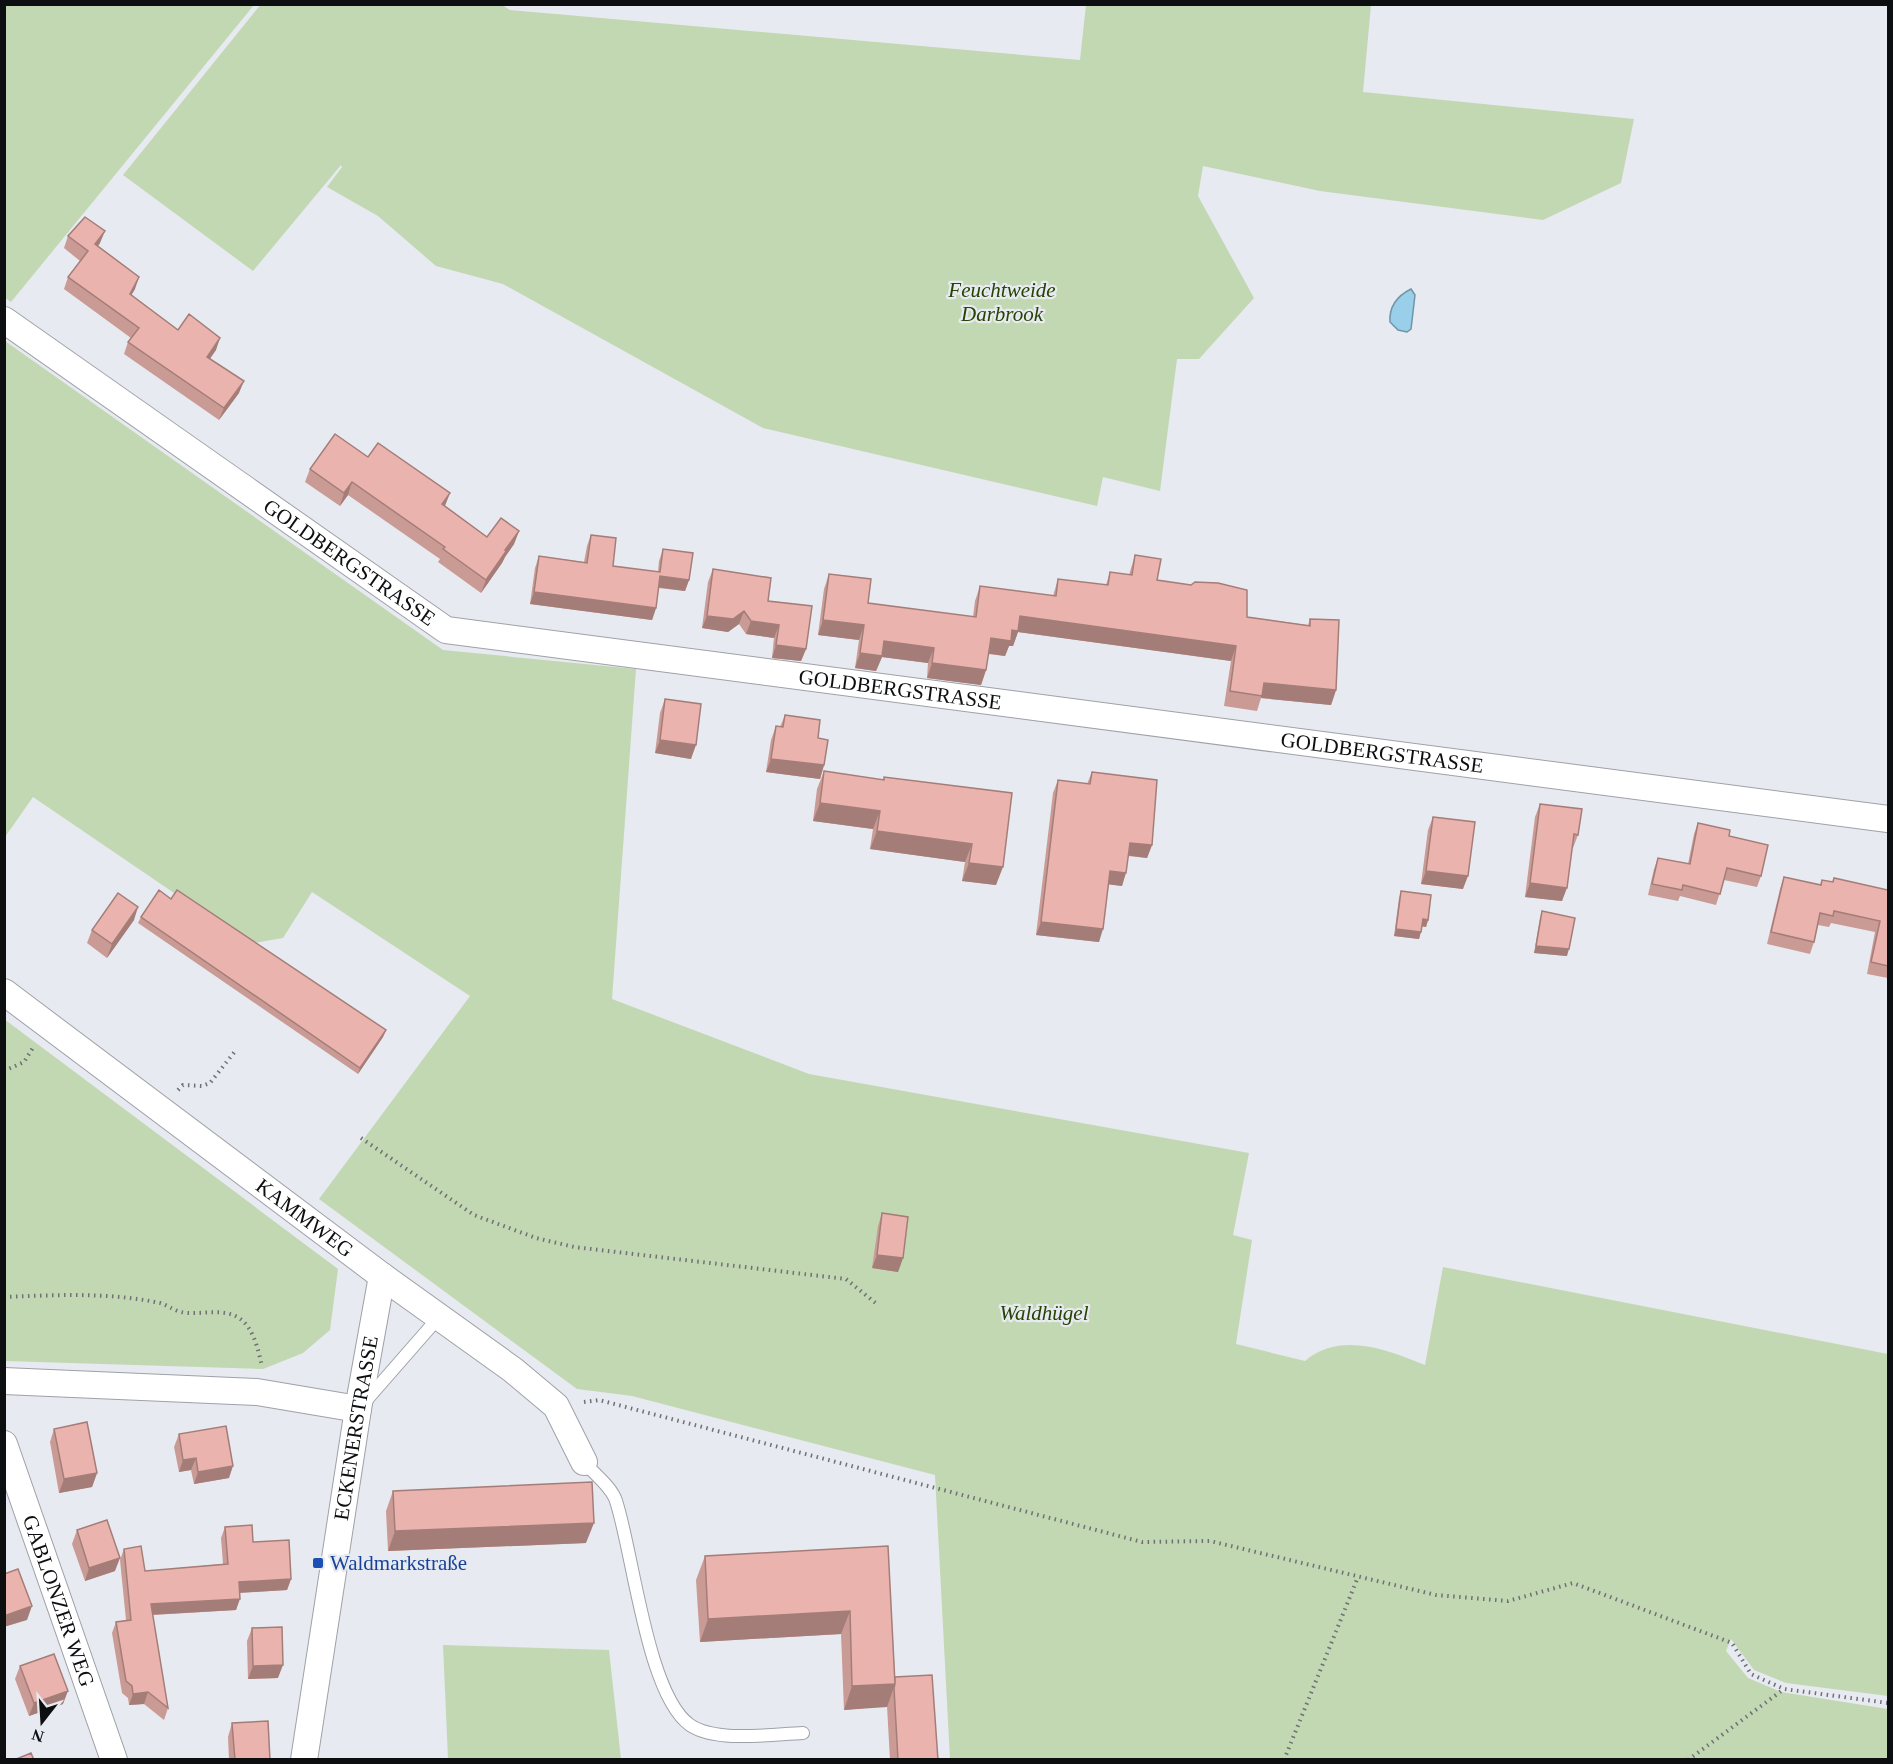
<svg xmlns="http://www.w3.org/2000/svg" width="1893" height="1764" font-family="'Times New Roman',serif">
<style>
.green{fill:#c2d8b3}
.water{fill:#99cfe9;stroke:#6f95a8;stroke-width:1.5}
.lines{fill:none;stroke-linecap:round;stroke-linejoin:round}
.service-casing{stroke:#9ea1a7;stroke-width:14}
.minor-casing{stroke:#9ea1a7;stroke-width:28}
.path{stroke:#6f7175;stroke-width:4;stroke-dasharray:1.5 4.5;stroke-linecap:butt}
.service{stroke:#fff;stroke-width:12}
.minor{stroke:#fff;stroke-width:26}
.wall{fill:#ca9a95}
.shaded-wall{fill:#a47d79}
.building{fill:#ebb3ad;stroke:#a47d79;stroke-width:1.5}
.transit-dot{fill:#1a4fb4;stroke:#e7eaf0;stroke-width:2}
.labels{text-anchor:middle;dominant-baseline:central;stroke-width:4.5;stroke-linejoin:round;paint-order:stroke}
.park-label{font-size:21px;font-style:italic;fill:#254301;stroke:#e7eaf0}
.street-label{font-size:21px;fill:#0d0e10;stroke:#e7eaf0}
.transit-label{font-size:21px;fill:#164399;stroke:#e7eaf0;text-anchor:start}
</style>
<rect width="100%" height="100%" fill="#e7eaf0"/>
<!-- green -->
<path class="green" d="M 5,4 L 254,5 L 11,302 L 4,297 Z
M 261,4 L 502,5 L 510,10 L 1080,60 L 1086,5 L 1371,5 L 1363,92 L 1634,119 L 1621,183 L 1543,220 L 1320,191 L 1203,166 L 1198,196 L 1254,298 L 1199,359 L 1177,359 L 1160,491 L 1103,477 L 1097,506 L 763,428 L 503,284 L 436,266 L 378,216 L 327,187 L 342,167 L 341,165 L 253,271 L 123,175 Z
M 5,341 L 443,650 L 636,669 L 612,999 L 809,1074 L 1249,1153 L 1233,1235 L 1252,1240 L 1236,1344 L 1305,1361 C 1341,1331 1387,1350 1425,1365 L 1443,1267 L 1888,1354 L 1888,1696 L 1786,1683 L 1754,1670 L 1731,1639 L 1726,1651 L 1748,1678 L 1781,1692 L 1888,1709 L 1888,1759 L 950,1759 L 935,1475 L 632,1396 L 577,1389 L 319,1199 L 470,996 L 312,892 L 283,938 L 249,944 L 33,797 L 5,837 Z
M 4,1019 L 338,1269 L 330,1330 L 303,1353 L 263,1369 L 5,1361 Z
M 443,1645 L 609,1650 L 621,1759 L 448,1759 Z"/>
<!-- water -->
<path class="water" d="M 1411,289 L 1415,295 L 1411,329 L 1407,332 L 1398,330 L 1390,322 C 1389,307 1397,296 1411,289 Z"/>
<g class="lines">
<!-- service casing -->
<g class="service-casing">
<path id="service" d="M 363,1404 L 439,1317
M 584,1462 C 593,1473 612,1487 616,1501 C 633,1552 647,1695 690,1725 C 716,1743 773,1734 803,1733"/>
</g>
<!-- minor casing -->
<g class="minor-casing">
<g id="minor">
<path id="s1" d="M 4,320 L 446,630 L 1888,819"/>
<path id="s2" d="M 4,992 L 382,1276 L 513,1370 L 556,1406 L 584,1462"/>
<path d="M 4,1381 L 257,1392 L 358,1409"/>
<path id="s3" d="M 4,1444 L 114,1760"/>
<path id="s4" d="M 304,1760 L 358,1409 L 382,1276"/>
</g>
</g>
<!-- path -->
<path class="path" d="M 4,1071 L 24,1062 L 34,1046
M 178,1090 L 183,1085 L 202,1086 L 210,1083 L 236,1050
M 361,1138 L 474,1215 L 536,1238 L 574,1247 L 846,1279 L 878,1305
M 4,1297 C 56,1295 109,1292 160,1303 C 167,1305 173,1310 181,1312 C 199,1316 222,1307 239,1318 C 254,1328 258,1350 262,1366
M 584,1402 L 599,1400 L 1142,1542 L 1210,1541 L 1436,1595 L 1508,1601 L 1573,1583 L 1732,1643 L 1751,1674 L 1784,1689 L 1888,1703
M 1284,1760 L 1358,1577
M 1688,1760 L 1784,1689"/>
<!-- service -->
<use href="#service" class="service"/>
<!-- minor -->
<use href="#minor" class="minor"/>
</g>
<!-- wall -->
<path class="wall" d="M 68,236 L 100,243 L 98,246 L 135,289 L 131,295 L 178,330 L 216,350 L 210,359 L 239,393 L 219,420 L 124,354 L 128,342 L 131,338 L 64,289 L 68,277 L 80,261 L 64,248 Z
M 368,457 L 445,506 L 487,537 L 519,531 L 514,544 L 505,557 L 502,563 L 481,593 L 438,562 L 440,559 L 348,495 L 340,506 L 305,482 L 310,469 Z
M 591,535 L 613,566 L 658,572 L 659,561 L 663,549 L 689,580 L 685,591 L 658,588 L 656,608 L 652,620 L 530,604 L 535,568 L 539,556 L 584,562 L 587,546 Z
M 1135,555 L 1157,580 L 1247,617 L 1308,625 L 1310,619 L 1336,690 L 1331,705 L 1261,698 L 1257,711 L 1224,706 L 1231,661 L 1018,632 L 1013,646 L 1009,646 L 1005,656 L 988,654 L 986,670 L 981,685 L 927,678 L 928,663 L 882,657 L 876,671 L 855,668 L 859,640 L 818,635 L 824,589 L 829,574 L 868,603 L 973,617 L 975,601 L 980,586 L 1053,596 L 1058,579 L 1106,585 L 1110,572 L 1129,575 Z
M 713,569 L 768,601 L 806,649 L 801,661 L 772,658 L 774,638 L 746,634 L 739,624 L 728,632 L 702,628 L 708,582 Z
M 665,699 L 691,759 L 655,753 L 660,713 Z
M 785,715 L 818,738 L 824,765 L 820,779 L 766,772 L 771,740 L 776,726 L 780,727 Z
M 824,771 L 883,780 L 884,777 L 1012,793 L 996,885 L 962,881 L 965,862 L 870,849 L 873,829 L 813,821 L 817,789 Z
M 1092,772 L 1152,845 L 1147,858 L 1128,856 L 1122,886 L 1109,884 L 1099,942 L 1036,935 L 1053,793 L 1058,780 L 1087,784 Z
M 1540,804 L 1578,835 L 1573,848 L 1572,848 L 1562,901 L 1525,897 L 1535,817 Z
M 1433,817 L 1463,889 L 1421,884 L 1428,830 Z
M 1698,823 L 1729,836 L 1761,876 L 1757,887 L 1724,880 L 1716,905 L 1680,896 L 1678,901 L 1648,895 L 1654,869 L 1658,858 L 1688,864 L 1694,834 Z
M 1784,877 L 1820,885 L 1822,880 L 1832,882 L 1834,878 L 1888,890 L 1888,978 L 1867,974 L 1875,932 L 1831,923 L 1829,927 L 1818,925 L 1814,942 L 1810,954 L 1767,944 L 1780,889 Z
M 1401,891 L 1428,920 L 1426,927 L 1422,926 L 1419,939 L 1394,936 L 1399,898 Z
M 1542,911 L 1567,956 L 1534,953 L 1540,918 Z
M 141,917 L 386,1030 L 383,1037 L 358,1074 L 138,923 Z
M 134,920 L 107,958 L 87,943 L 92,930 Z
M 882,1213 L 903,1258 L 898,1272 L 872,1268 L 878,1226 Z
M 54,1429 L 97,1473 L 92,1487 L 59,1493 L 50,1442 Z
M 179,1434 L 229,1478 L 194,1484 L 191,1470 L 179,1472 L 174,1447 Z
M 393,1491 L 586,1543 L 388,1551 L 386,1511 Z
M 225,1527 L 253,1542 L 291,1579 L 287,1590 L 240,1593 L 236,1610 L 153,1615 L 168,1708 L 164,1720 L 144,1704 L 129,1705 L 128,1698 L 122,1693 L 112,1633 L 116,1622 L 126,1620 L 120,1560 L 124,1549 L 145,1571 L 223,1564 L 221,1538 Z
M 77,1530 L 115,1571 L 85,1581 L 72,1544 Z
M 888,1546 L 895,1677 L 938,1760 L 890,1760 L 887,1706 L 844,1710 L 841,1634 L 700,1642 L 696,1580 L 705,1556 Z
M 252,1628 L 278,1678 L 248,1679 L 247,1641 Z
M 20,1666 L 63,1704 L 29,1716 L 15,1679 Z
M 232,1723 L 270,1760 L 229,1760 L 228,1737 Z"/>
<!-- shaded-wall -->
<path class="shaded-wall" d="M 105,231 L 100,243 L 91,256 L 95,244 Z
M 139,277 L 135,289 L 125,306 L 130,294 Z
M 220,338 L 216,350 L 202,369 L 207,357 Z
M 244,381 L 239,393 L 219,420 L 224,408 Z
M 352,482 L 348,495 L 340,506 L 344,493 Z
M 450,493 L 445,506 L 442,504 Z
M 519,531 L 514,544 L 505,557 L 502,563 L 481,593 L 486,580 L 505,550 Z
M 660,576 L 689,580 L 685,591 L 656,587 Z
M 534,592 L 656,608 L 652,620 L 530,604 Z
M 744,611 L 739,624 L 728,632 L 702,628 L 707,616 Z
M 1020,616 L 1236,646 L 1231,661 L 1018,632 L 1013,646 L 1009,646 L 1005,656 L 985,653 L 991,638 L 1012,630 Z
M 823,620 L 864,625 L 859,640 L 818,635 Z
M 751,621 L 779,625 L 774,638 L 746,634 Z
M 884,641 L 934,648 L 928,663 L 882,657 L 876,671 L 855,668 L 860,653 Z
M 776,645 L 806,649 L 801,661 L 772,658 Z
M 932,663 L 986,670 L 981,685 L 927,678 Z
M 1264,683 L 1336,690 L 1331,705 L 1261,698 Z
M 660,740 L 696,745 L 691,759 L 655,753 Z
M 771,759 L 824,765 L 820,779 L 766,772 Z
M 820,803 L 880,811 L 873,829 L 813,821 Z
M 877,831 L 972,844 L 965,862 L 870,849 Z
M 1130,843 L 1152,845 L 1147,858 L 1125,855 Z
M 969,863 L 1003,867 L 996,885 L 962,881 Z
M 1110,871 L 1126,873 L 1122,886 L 1105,884 Z
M 1426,871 L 1468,876 L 1463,889 L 1421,884 Z
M 1530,883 L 1567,888 L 1562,901 L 1525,897 Z
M 138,907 L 134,920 L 107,958 L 112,944 Z
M 1423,919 L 1428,920 L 1426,927 L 1420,926 Z
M 1041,922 L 1103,929 L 1099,942 L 1036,935 Z
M 1396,929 L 1421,932 L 1419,939 L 1394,936 Z
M 1536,946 L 1569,949 L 1567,956 L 1534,953 Z
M 386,1030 L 383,1037 L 358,1074 L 360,1068 Z
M 877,1255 L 903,1258 L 898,1272 L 872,1268 Z
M 196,1458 L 191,1470 L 179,1472 L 183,1460 Z
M 233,1466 L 229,1478 L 194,1484 L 198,1472 Z
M 97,1473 L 92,1487 L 59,1493 L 64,1479 Z
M 594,1523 L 586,1543 L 388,1551 L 395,1531 Z
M 120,1558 L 115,1571 L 85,1581 L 89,1568 Z
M 291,1579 L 287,1590 L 235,1593 L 239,1582 Z
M 240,1599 L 236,1610 L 147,1615 L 151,1604 Z
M 32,1606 L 27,1620 L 4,1627 L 4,1616 Z
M 850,1611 L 841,1634 L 700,1642 L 708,1619 Z
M 283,1665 L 278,1678 L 248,1679 L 253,1666 Z
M 895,1684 L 887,1707 L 844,1710 L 852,1686 Z
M 68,1691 L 63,1704 L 29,1716 L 34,1703 Z
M 148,1692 L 144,1704 L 129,1705 L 133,1694 Z"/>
<!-- building -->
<path class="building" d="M 85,217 L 105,231 L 95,244 L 139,277 L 130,294 L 178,330 L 189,314 L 220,338 L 207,357 L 244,381 L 224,408 L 128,342 L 139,328 L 68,277 L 88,251 L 68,236 Z
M 335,434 L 368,457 L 378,443 L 450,493 L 442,504 L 487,537 L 501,518 L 519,531 L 505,550 L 507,550 L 486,580 L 443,549 L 445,547 L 352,482 L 344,493 L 310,469 Z
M 591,535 L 616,538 L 613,566 L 660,572 L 663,549 L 693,553 L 689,580 L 660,576 L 656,608 L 534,592 L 539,556 L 587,563 Z
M 1135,555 L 1161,559 L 1157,580 L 1191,585 L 1195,582 L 1218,583 L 1247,590 L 1247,617 L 1310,626 L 1310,619 L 1339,620 L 1336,690 L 1264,683 L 1262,696 L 1230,691 L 1236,646 L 1020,616 L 1018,631 L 1012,630 L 1011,641 L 991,638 L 986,670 L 932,663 L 934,648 L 884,641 L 882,656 L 860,653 L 864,625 L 823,620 L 829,574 L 871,579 L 868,603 L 976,617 L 980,586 L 1056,596 L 1058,579 L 1108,585 L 1110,572 L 1132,575 Z
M 713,569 L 771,578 L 768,601 L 812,606 L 806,649 L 776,645 L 779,625 L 751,621 L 744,611 L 733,619 L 707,616 Z
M 665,699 L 701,704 L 696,745 L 660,740 Z
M 785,715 L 820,720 L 818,738 L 828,740 L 824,765 L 771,759 L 776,726 L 783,727 Z
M 824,771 L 884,780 L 884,777 L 1012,793 L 1003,867 L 969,863 L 972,844 L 877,831 L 880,811 L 820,803 Z
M 1092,772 L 1157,780 L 1152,845 L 1130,843 L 1126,873 L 1110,871 L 1103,929 L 1041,922 L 1058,780 L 1090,784 Z
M 1540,804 L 1582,809 L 1578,835 L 1574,834 L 1567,888 L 1530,883 Z
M 1433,817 L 1475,822 L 1468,876 L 1426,871 Z
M 1698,823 L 1730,830 L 1729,836 L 1768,845 L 1761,876 L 1727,868 L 1720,894 L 1683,885 L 1682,890 L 1652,884 L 1658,858 L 1690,864 Z
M 1784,877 L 1821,885 L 1822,880 L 1833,882 L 1834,878 L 1888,890 L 1888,966 L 1871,962 L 1880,921 L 1834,911 L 1833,916 L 1820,913 L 1814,942 L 1771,932 Z
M 159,890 L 171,899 L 177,890 L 386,1030 L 360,1068 L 141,917 Z
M 1401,891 L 1431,895 L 1428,920 L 1423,919 L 1421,932 L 1396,929 Z
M 118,893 L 138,907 L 112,944 L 92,930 Z
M 1542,911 L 1575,918 L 1569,949 L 1536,946 Z
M 882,1213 L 908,1217 L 903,1258 L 877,1255 Z
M 87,1422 L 97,1473 L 64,1479 L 54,1429 Z
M 226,1426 L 233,1466 L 198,1472 L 196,1458 L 183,1460 L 179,1434 Z
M 592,1482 L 594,1523 L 395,1531 L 393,1491 Z
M 107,1520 L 120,1558 L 89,1568 L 77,1530 Z
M 252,1525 L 253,1542 L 289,1540 L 291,1579 L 239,1582 L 240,1599 L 151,1604 L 168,1708 L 148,1692 L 133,1694 L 132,1686 L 126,1681 L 116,1622 L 131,1620 L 124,1549 L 141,1546 L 145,1571 L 228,1564 L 225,1527 Z
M 888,1546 L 895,1684 L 852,1686 L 850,1611 L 708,1619 L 705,1556 Z
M 18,1569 L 32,1606 L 4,1616 L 4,1574 Z
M 282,1627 L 283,1665 L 253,1666 L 252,1628 Z
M 54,1654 L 68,1691 L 34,1703 L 20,1666 Z
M 932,1675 L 938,1760 L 898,1760 L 894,1688 L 895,1684 L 895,1677 Z
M 268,1721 L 270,1760 L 235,1760 L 232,1723 Z
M 31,1753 L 34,1760 L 14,1760 Z"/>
<!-- markers -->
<rect class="transit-dot" x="312" y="1557" width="12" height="12" rx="3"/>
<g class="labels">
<!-- park labels -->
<g class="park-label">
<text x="1002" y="290">Feuchtweide<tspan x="1002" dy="24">Darbrook</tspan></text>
<text x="1044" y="1313">Waldhügel</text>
</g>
<!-- street labels -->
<g class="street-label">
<text stroke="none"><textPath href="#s1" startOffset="422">GOLDBERGSTRASSE</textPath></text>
<text stroke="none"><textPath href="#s1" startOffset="998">GOLDBERGSTRASSE</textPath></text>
<text stroke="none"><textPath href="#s1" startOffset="1484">GOLDBERGSTRASSE</textPath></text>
<text stroke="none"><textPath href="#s2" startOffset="376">KAMMWEG</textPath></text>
<text stroke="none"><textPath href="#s4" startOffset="336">ECKENERSTRASSE</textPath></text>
<text stroke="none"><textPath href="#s3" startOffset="166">GABLONZER WEG</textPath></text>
</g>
<!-- transit labels -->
<g class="transit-label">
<text x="330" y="1563">Waldmarkstraße</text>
</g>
</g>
<!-- border -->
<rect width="1893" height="1764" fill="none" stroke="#0d0e10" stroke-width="12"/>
<!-- north arrow -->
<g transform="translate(42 1722) rotate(197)" stroke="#e7eaf0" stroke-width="4.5" paint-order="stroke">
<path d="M0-4.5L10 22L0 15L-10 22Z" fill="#0d0e10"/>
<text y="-9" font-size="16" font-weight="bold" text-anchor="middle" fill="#0d0e10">N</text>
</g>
</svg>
